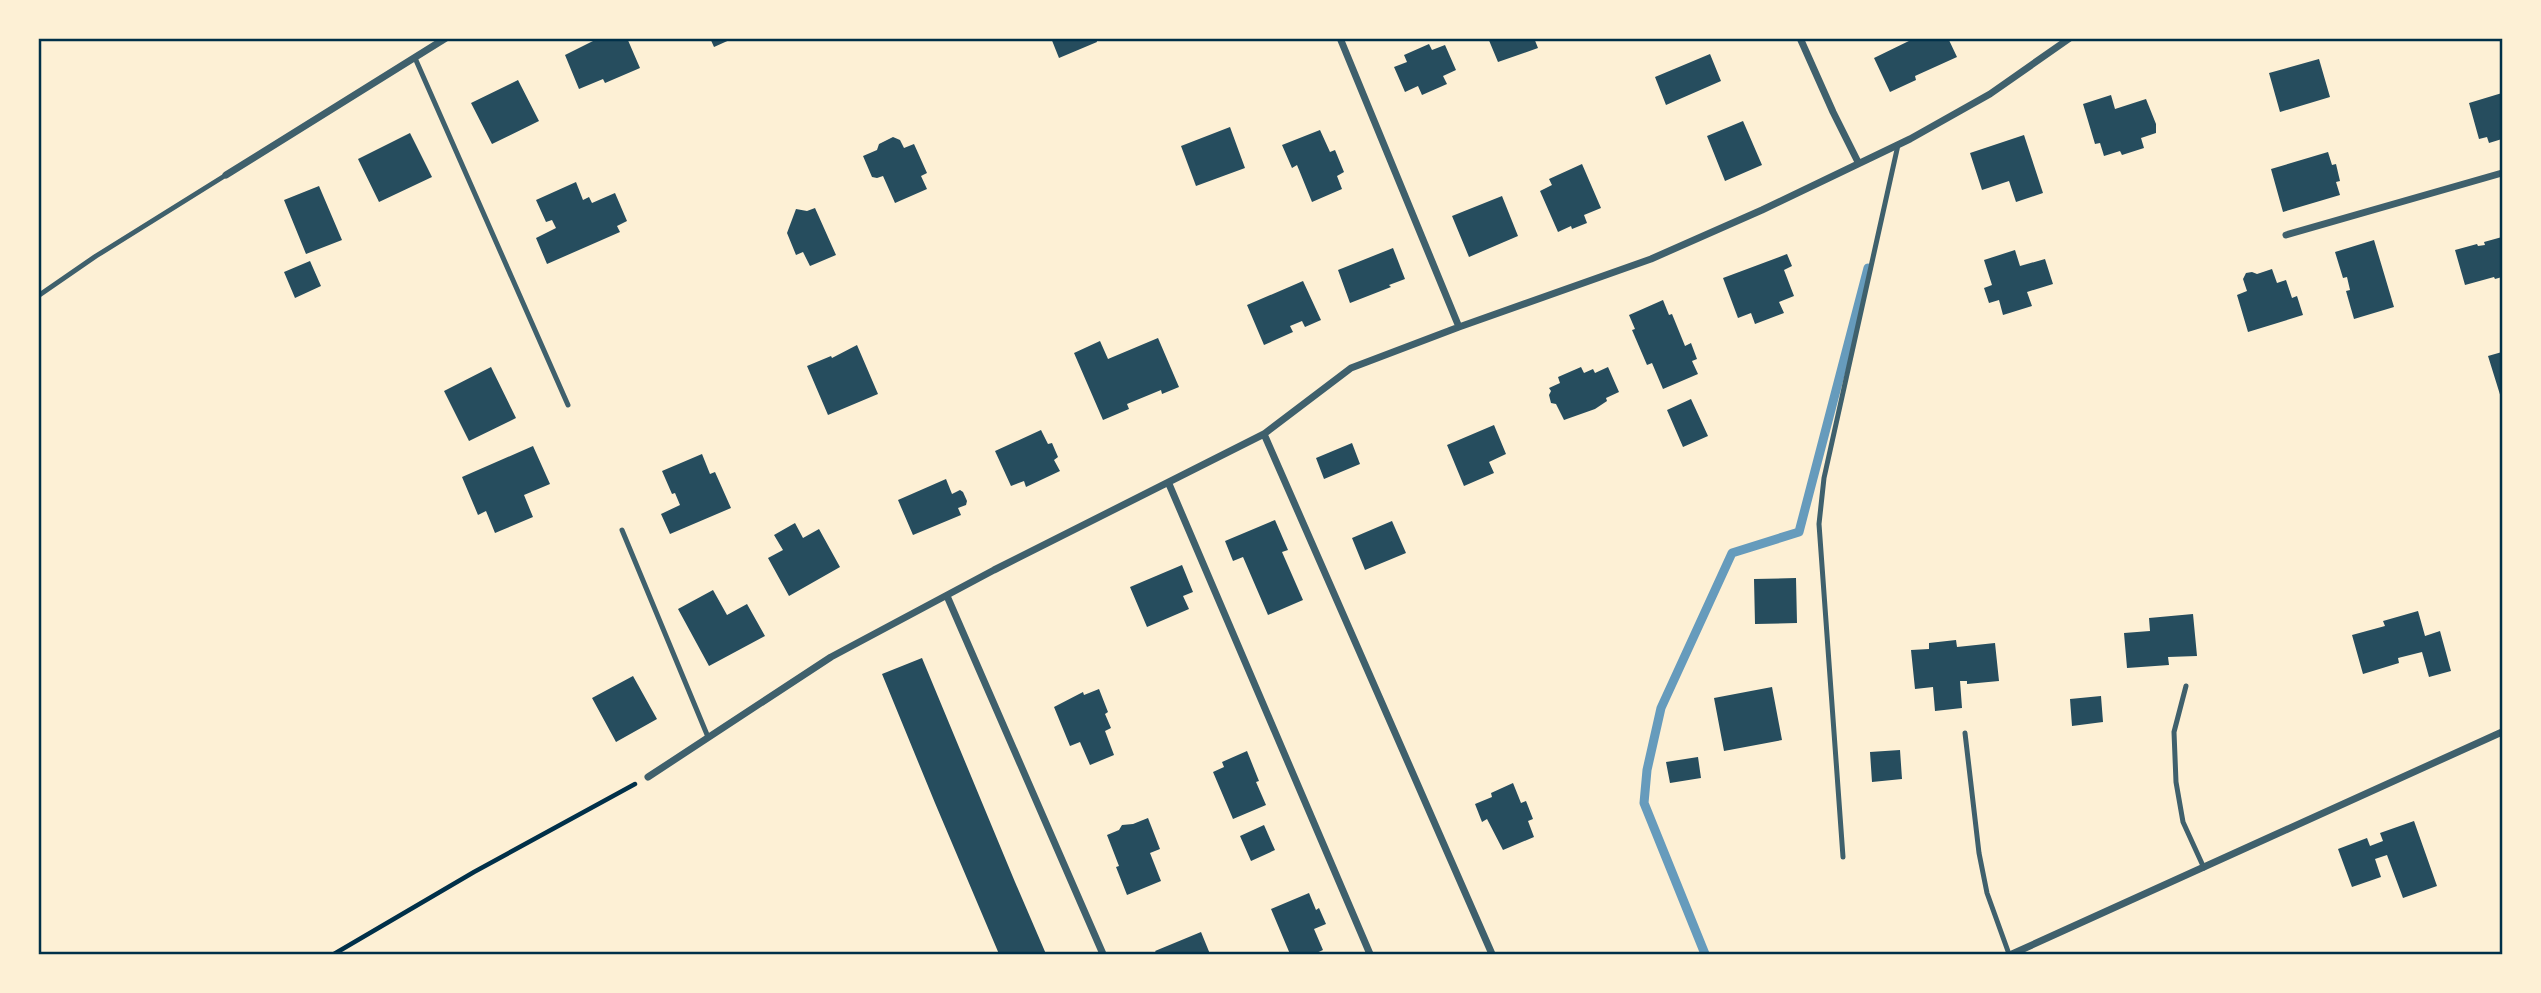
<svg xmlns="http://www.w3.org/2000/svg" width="2541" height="993" font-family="'Archivo Narrow',sans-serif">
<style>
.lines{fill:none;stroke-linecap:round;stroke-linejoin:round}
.stream{stroke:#669bbc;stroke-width:9}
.building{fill:#264d5e}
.path{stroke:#003049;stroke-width:4.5}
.service{stroke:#3f606c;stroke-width:5}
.minor{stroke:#3f606c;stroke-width:7}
.neatline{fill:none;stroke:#003049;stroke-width:2.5}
</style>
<rect width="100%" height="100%" fill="#fdf0d5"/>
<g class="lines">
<!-- stream -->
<path class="stream" d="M 1705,954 L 1644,803 L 1647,770 L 1661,708 L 1732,553 L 1799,532 L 1868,268"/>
</g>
<!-- building -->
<path class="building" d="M 599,38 L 627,38 L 640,68 L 605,83 L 603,79 L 579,89 L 565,55 Z
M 710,38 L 734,38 L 714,47 Z
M 1051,38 L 1096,38 L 1097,42 L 1059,58 Z
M 1488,38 L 1534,38 L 1538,48 L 1498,62 Z
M 1915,38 L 1948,38 L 1957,57 L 1915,76 L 1916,80 L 1890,92 L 1874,58 Z
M 1429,44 L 1432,50 L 1445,45 L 1456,70 L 1443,76 L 1447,84 L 1422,95 L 1418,86 L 1405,92 L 1394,67 L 1407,62 L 1404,55 Z
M 1710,54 L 1721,81 L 1666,105 L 1655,77 Z
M 2319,59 L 2330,97 L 2280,112 L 2269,73 Z
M 518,80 L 539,121 L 492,144 L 471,103 Z
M 2502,93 L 2502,139 L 2489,143 L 2487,137 L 2479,139 L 2469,103 Z
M 2111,95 L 2115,109 L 2146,99 L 2156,124 L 2156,133 L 2141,138 L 2144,148 L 2122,155 L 2120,151 L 2104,156 L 2100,143 L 2095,144 L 2083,104 Z
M 1743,121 L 1762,165 L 1725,181 L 1707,136 Z
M 1230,127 L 1245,168 L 1196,186 L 1181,146 Z
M 1320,130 L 1330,152 L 1335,150 L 1344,172 L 1337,176 L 1342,189 L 1312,202 L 1297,165 L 1292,168 L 1282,145 Z
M 410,133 L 432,177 L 379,202 L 358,159 Z
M 2024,135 L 2043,193 L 2016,202 L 2009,181 L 1982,190 L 1970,153 Z
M 893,137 L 900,140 L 904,148 L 914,144 L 927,173 L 921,176 L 927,189 L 895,203 L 883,176 L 877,178 L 872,177 L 863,156 L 877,150 L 879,144 Z
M 2328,152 L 2332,165 L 2336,164 L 2340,181 L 2336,182 L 2340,195 L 2283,212 L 2271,169 Z
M 1582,164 L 1601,208 L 1584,215 L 1587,223 L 1572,229 L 1571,226 L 1558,232 L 1540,191 L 1552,185 L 1549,179 Z
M 576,182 L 583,200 L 589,197 L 592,203 L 615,193 L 627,221 L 617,226 L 620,232 L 547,264 L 536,238 L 556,228 L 552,220 L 546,222 L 536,200 Z
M 319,186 L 342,240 L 306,254 L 284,200 Z
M 1502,196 L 1518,236 L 1469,257 L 1452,216 Z
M 815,208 L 836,255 L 810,266 L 803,252 L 796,255 L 787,233 L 796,209 L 807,211 Z
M 2502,237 L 2502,277 L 2495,279 L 2494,277 L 2465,285 L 2455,250 L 2477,244 L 2478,246 L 2485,245 L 2484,242 Z
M 2374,240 L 2394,307 L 2354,319 L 2346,291 L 2350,290 L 2347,277 L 2343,278 L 2335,252 Z
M 1393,248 L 1405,279 L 1389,285 L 1391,287 L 1350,303 L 1338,270 Z
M 2015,250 L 2020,266 L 2045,259 L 2053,284 L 2027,292 L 2032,306 L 2003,315 L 1999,300 L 1989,303 L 1984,288 L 1992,285 L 1984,260 Z
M 1787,254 L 1792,266 L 1784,270 L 1794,296 L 1779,302 L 1784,313 L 1755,324 L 1751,313 L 1738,318 L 1723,278 Z
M 310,261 L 321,286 L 295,298 L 284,272 Z
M 2272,269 L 2277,283 L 2286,280 L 2292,298 L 2297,296 L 2303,315 L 2248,332 L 2237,295 L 2247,291 L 2243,279 L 2246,273 L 2252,272 L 2257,274 Z
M 1303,281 L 1321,320 L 1305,327 L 1302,321 L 1290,326 L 1293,332 L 1264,345 L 1247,305 Z
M 1663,300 L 1669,315 L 1672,314 L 1685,346 L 1691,343 L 1697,359 L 1692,361 L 1698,374 L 1663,389 L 1652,363 L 1647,365 L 1632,330 L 1635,329 L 1629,315 Z
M 1158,338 L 1179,387 L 1162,394 L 1161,390 L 1127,404 L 1129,409 L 1103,420 L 1074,353 L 1100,341 L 1108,359 Z
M 857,345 L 878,394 L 828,415 L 807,366 L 831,356 L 832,358 Z
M 2502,352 L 2502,401 L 2488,356 Z
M 491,367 L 516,418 L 469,441 L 444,391 Z
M 1581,367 L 1584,373 L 1593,369 L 1595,373 L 1608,367 L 1619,392 L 1606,398 L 1607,401 L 1595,409 L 1564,420 L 1556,404 L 1551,403 L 1549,395 L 1551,391 L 1549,388 L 1560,383 L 1558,377 Z
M 1691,399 L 1708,436 L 1683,447 L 1667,410 Z
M 1494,425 L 1506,454 L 1489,462 L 1494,473 L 1464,486 L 1447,445 Z
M 1041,430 L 1048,444 L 1052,443 L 1058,457 L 1054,460 L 1060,471 L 1026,487 L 1024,481 L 1011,486 L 995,451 Z
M 1352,443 L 1360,464 L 1324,479 L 1316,458 Z
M 533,446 L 550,484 L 524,495 L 533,517 L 495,533 L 486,511 L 478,515 L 462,477 Z
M 702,454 L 710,474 L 715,472 L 731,508 L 670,534 L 661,514 L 680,505 L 675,493 L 672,494 L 662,471 Z
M 946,479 L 952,494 L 960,490 L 963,492 L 967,501 L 966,505 L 958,508 L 961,515 L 913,535 L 898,500 Z
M 1275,520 L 1288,550 L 1282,552 L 1303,600 L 1268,615 L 1243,557 L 1233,561 L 1225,541 Z
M 1392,521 L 1406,553 L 1365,570 L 1352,538 Z
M 795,523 L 803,538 L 819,529 L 840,567 L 789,596 L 768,558 L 783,550 L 774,535 Z
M 1182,565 L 1193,592 L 1183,596 L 1189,609 L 1147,627 L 1130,587 Z
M 1796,578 L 1797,623 L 1755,624 L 1754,579 Z
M 713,590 L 727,615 L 747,604 L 765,636 L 709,666 L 678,609 Z
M 2418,611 L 2425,636 L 2440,631 L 2451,671 L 2429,677 L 2422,652 L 2398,658 L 2399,663 L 2363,674 L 2352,635 L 2385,626 L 2383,621 Z
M 2193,614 L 2197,656 L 2168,657 L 2169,665 L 2127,668 L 2124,633 L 2150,631 L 2149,618 Z
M 1956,640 L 1957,647 L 1995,643 L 1999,681 L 1967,684 L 1967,681 L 1960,681 L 1962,708 L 1935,711 L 1933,687 L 1915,689 L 1911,650 L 1929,649 L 1929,643 Z
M 922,658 L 1015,882 L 1046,954 L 999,954 L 935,803 L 882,674 Z
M 633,676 L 657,719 L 616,742 L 592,698 Z
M 1772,687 L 1782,740 L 1724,751 L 1714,698 Z
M 1099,689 L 1108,712 L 1105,714 L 1111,728 L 1105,731 L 1114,755 L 1090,765 L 1080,742 L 1070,746 L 1054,707 L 1083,692 L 1084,695 Z
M 2101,696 L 2103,722 L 2072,726 L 2070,699 Z
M 1900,750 L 1902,779 L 1872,782 L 1870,752 Z
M 1247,751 L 1259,781 L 1256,782 L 1266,805 L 1233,819 L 1213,772 L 1224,767 L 1222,762 Z
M 1698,757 L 1701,778 L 1670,783 L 1666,762 Z
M 1513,783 L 1521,803 L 1526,801 L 1533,819 L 1528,821 L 1534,837 L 1503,850 L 1487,819 L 1482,822 L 1475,804 L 1492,797 L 1491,793 Z
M 1148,818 L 1160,849 L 1150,853 L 1161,881 L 1127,895 L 1116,867 L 1119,866 L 1107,835 L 1119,830 L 1122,825 L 1133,824 Z
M 2414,821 L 2437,886 L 2403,898 L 2387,855 L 2375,859 L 2381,877 L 2352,887 L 2338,849 L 2367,838 L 2370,846 L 2383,841 L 2380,833 Z
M 1264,825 L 1275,850 L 1251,861 L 1240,836 Z
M 1309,893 L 1316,910 L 1319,908 L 1326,924 L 1314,929 L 1323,950 L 1314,954 L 1290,954 L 1271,909 Z
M 1201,932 L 1210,954 L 1157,954 L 1155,951 Z"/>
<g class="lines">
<!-- path -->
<path class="path" d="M 334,954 L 474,872 L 635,784"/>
<!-- service -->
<path class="service" d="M 415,58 L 568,405
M 38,296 L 96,256 L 226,175
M 622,530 L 708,737
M 2186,686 L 2174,732 L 2176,782 L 2183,822 L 2204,868
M 1965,733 L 1979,853 L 1987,893 L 2009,954
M 1843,857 L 1819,524 L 1824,478 L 1898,145"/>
<!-- minor -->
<path class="minor" d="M 1340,38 L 1459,327
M 1800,38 L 1833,112 L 1858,162
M 226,175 L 446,38
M 2286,235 L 2502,173
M 1264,434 L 1492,954
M 1169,484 L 1370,954
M 947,596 L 1103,954
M 648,777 L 831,657 L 994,570 L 1264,434 L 1351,368 L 1459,327 L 1651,259 L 1762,210 L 1910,139 L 1990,94 L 2070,38
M 2012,954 L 2502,732"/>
</g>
<!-- border -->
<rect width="2541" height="993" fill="none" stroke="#fdf0d5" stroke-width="80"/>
<rect x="40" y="40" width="2461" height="913" class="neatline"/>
</svg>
